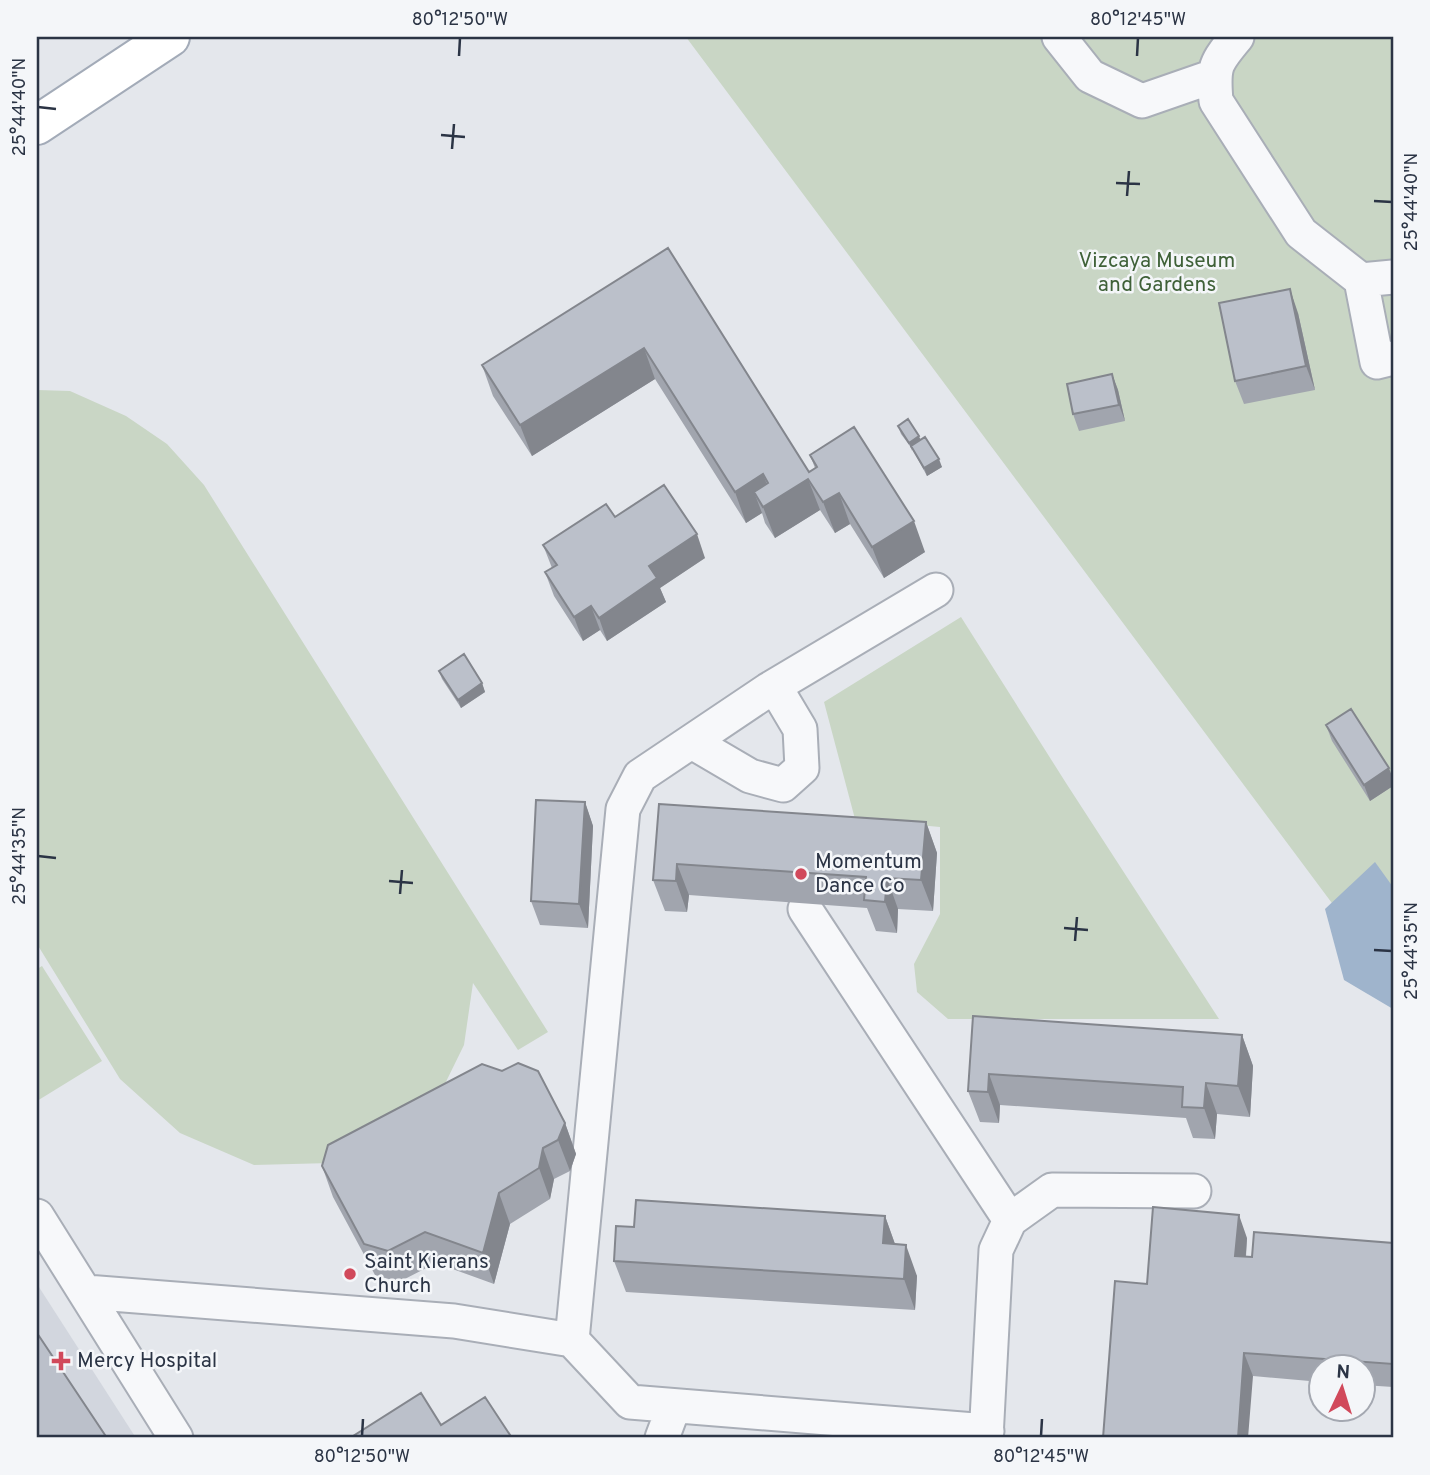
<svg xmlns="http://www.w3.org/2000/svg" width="1430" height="1475" font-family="Overpass,sans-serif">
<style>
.built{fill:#d2d6de}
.green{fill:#c9d6c5}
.water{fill:#9fb4cc}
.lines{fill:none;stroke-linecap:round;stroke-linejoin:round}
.minor-casing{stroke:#a9aeb7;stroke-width:37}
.major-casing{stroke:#a3abb8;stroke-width:42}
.minor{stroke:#f7f8fa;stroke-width:33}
.major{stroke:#fff;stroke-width:38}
.wall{fill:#a1a5ae}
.shaded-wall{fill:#83868d}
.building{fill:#bbc0ca;stroke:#83868d;stroke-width:2}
.ticks{fill:none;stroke:#2b3445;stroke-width:2.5}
.poi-dot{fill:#d1495b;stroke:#f4f6f9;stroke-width:2.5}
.labels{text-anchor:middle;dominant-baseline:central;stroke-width:5;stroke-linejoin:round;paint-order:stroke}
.park-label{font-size:21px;fill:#3f6138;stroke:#f4f6f9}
.poi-label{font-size:21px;fill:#2b3445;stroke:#f4f6f9;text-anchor:start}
.neatline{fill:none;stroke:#2b3445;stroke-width:2.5}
.ticks-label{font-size:18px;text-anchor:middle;fill:#2b3445}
</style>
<rect width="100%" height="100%" fill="#e4e7ec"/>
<!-- built -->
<path class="built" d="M 37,1284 L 136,1438 L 37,1438 Z"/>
<!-- green -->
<path class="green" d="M 686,37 L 1393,37 L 1393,985 Z
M 37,390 L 70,391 L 126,416 L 167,444 L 204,485 L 548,1032 L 518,1050 L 473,983 L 464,1045 L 438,1098 L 331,1163 L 254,1165 L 180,1133 L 120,1079 L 37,944 Z
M 961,617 L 1066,783 L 1219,1019 L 948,1019 L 917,992 L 914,964 L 940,914 L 940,827 L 855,819 L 824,702 Z
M 42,966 L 102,1061 L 37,1101 L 37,969 Z"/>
<!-- water -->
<path class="water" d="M 1375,862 L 1393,887 L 1393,1009 L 1344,980 L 1325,909 Z"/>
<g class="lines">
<!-- minor casing -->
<g class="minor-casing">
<path id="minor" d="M 1059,37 L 1090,76 L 1142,101 L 1214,76
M 1237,37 C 1215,63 1213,66 1216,101 L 1301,233 L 1361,280
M 1393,277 L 1361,280 L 1377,362 L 1393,358
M 692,742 L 750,776 L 783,785 L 802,768 L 800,729 L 775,687
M 805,909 L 1010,1220
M 37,1216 L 176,1438
M 86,1292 L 454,1321 L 572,1340 L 630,1402 L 987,1431
M 572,1340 L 623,809 L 640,776 L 768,690 L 936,590
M 662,1438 L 674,1406
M 986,1438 L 996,1250 L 1010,1220 L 1052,1190 L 1194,1191"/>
</g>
<!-- major casing -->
<g class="major-casing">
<path id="major" d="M 37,125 L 170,37"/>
</g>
<!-- minor -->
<use href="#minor" class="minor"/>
<!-- major -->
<use href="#major" class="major"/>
</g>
<!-- wall -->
<path class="wall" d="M 668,248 L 809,472 L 815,468 L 810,455 L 925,552 L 884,578 L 850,524 L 835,533 L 820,510 L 775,538 L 765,523 L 762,513 L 746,523 L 655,379 L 532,456 L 493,396 L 482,365 Z
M 1298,313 L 1315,390 L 1244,404 L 1235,381 Z
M 1112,374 L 1118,390 L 1125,421 L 1079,431 L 1073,414 Z
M 898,426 L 921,439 L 942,467 L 927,476 L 913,450 L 901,434 Z
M 615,517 L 705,558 L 660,588 L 666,602 L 607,641 L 600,630 L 583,641 L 554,596 L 545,572 L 552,568 L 543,545 Z
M 439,671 L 482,683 L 485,692 L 461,708 L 442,679 Z
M 1326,725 L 1393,779 L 1393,786 L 1370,801 L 1332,741 Z
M 585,802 L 593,826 L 588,928 L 540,925 L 531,901 Z
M 659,804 L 926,822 L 937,853 L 933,911 L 898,909 L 897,933 L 876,931 L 867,908 L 689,895 L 687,912 L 665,911 L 653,880 Z
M 973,1016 L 1242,1035 L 1253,1066 L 1250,1117 L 1217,1114 L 1215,1139 L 1193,1138 L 1186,1118 L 1000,1105 L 999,1123 L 980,1122 L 968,1091 Z
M 502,1071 L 565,1123 L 576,1154 L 570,1171 L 554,1179 L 550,1199 L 510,1224 L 494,1284 L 436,1263 L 399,1282 L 375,1275 L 333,1197 L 322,1166 Z
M 885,1216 L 895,1244 L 917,1276 L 915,1310 L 626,1292 L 614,1261 L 634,1227 Z
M 1247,1238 L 1246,1257 L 1252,1257 L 1393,1243 L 1393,1387 L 1363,1385 L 1363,1367 L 1321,1367 L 1321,1382 L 1253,1376 L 1147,1284 Z"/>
<!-- shaded-wall -->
<path class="shaded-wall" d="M 1290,289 L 1298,313 L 1315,390 L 1306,366 Z
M 644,348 L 655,379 L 532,456 L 520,425 Z
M 1112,374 L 1118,390 L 1125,421 L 1119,405 Z
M 919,436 L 922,444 L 911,446 L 912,451 L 909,443 Z
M 939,459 L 942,467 L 927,476 L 924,468 Z
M 763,474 L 773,501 L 808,479 L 820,510 L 775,538 L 763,507 L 754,492 L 762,513 L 746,523 L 735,492 Z
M 839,493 L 850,524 L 835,533 L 823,502 Z
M 914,521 L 925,552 L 884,578 L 872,547 Z
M 697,534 L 705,558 L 660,588 L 666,602 L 607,641 L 599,618 L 649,566 Z
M 591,606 L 600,630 L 583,641 L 574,617 Z
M 482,683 L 485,692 L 461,708 L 458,700 Z
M 1389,768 L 1393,779 L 1393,786 L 1370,801 L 1364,785 Z
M 585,802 L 593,826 L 588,928 L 579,904 Z
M 926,822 L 937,853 L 933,911 L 921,880 Z
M 677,864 L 689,895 L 687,912 L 676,881 Z
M 887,878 L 898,909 L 897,933 L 885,902 Z
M 1242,1035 L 1253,1066 L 1250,1117 L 1238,1086 Z
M 989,1074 L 1000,1105 L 999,1123 L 988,1092 Z
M 1206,1083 L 1217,1114 L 1215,1139 L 1204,1108 Z
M 565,1123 L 576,1154 L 570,1171 L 558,1140 Z
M 543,1148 L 554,1179 L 550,1199 L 539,1168 Z
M 499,1193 L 510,1224 L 494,1284 L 483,1253 Z
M 1239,1215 L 1247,1238 L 1244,1280 L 1235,1256 Z
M 885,1216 L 896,1247 L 883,1243 Z
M 906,1245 L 917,1276 L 915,1310 L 904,1279 Z
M 1244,1353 L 1253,1376 L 1248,1438 L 1238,1438 Z"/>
<!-- building -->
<path class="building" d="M 668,248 L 809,472 L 817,467 L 810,455 L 854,427 L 914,521 L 872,547 L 839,493 L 823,502 L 808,479 L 763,507 L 754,492 L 768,483 L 763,474 L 735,492 L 644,348 L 520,425 L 482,365 Z
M 1290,289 L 1306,366 L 1235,381 L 1219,303 Z
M 1112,374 L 1119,405 L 1073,414 L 1067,384 Z
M 908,419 L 919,436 L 909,443 L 898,426 Z
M 925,437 L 939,459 L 924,468 L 911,446 Z
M 664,485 L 697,534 L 649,566 L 657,578 L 599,618 L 591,606 L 574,617 L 545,572 L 557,565 L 543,545 L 606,504 L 615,517 Z
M 464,654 L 482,683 L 458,700 L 439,671 Z
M 1351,709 L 1389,768 L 1364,785 L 1326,725 Z
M 536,800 L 585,802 L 579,904 L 531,901 Z
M 659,804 L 926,822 L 921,880 L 887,878 L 885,902 L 864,900 L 866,877 L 677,864 L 676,881 L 653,880 Z
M 973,1016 L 1242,1035 L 1238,1086 L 1206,1083 L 1204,1108 L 1182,1107 L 1183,1087 L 989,1074 L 988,1092 L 968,1091 Z
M 518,1063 L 538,1071 L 565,1123 L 558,1140 L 543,1148 L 539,1168 L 499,1193 L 483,1253 L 425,1232 L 388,1251 L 364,1244 L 322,1166 L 328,1145 L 482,1064 L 502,1071 Z
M 636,1200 L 885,1216 L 883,1243 L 906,1245 L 904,1279 L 614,1261 L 616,1226 L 634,1227 Z
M 1153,1207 L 1239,1215 L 1235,1256 L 1252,1257 L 1254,1232 L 1393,1243 L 1393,1364 L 1244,1353 L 1238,1438 L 1103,1438 L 1115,1281 L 1147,1284 Z
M 37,1333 L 107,1438 L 37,1438 Z
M 421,1393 L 441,1425 L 485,1397 L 512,1438 L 350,1438 Z"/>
<!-- ticks -->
<path class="ticks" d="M 459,56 L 460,38M 1137,56 L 1138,38M 38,107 L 56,109M 441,135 L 465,137M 452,149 L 454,124M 1116,183 L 1140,184M 1127,196 L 1129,171M 1374,201 L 1392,202M 38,856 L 56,858M 389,881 L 413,883M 400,894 L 402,870M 1064,928 L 1088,930M 1075,941 L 1077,917M 1374,950 L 1392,951M 362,1436 L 363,1419M 1041,1436 L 1042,1419"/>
<!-- markers -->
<g class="poi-dot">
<circle cx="801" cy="874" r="7"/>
<circle cx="350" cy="1274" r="7"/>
<path d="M57.5 1350.5h7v7h7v7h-7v7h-7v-7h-7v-7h7z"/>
</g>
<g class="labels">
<!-- park labels -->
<g class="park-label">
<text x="1157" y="261">Vizcaya Museum<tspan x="1157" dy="24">and Gardens</tspan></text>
</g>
<!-- poi labels -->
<g class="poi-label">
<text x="815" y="862">Momentum<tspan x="815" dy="24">Dance Co</tspan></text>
<text x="364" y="1262">Saint Kierans<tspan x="364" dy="24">Church</tspan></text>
<text x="77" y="1361">Mercy Hospital</text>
</g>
</g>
<!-- border -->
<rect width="1430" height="1475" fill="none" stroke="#f4f6f9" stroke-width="77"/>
<!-- north arrow -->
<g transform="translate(1342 1388) rotate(4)"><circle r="33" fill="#f4f6f9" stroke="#a4a8b1" stroke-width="2"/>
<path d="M0-5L12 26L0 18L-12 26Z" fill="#d1495b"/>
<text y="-10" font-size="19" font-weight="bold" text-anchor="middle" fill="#2b3445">N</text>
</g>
<rect x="38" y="38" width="1354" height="1398" class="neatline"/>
<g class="ticks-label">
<text x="460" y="25">80°12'50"W</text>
<text x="1138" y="25">80°12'45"W</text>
<text transform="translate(19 107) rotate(-90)" y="6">25°44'40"N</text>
<text transform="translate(1411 202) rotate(-90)" y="6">25°44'40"N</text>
<text transform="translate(19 856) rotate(-90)" y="6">25°44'35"N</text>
<text transform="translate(1411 951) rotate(-90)" y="6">25°44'35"N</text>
<text x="362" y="1462">80°12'50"W</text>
<text x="1041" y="1462">80°12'45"W</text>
</g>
</svg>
